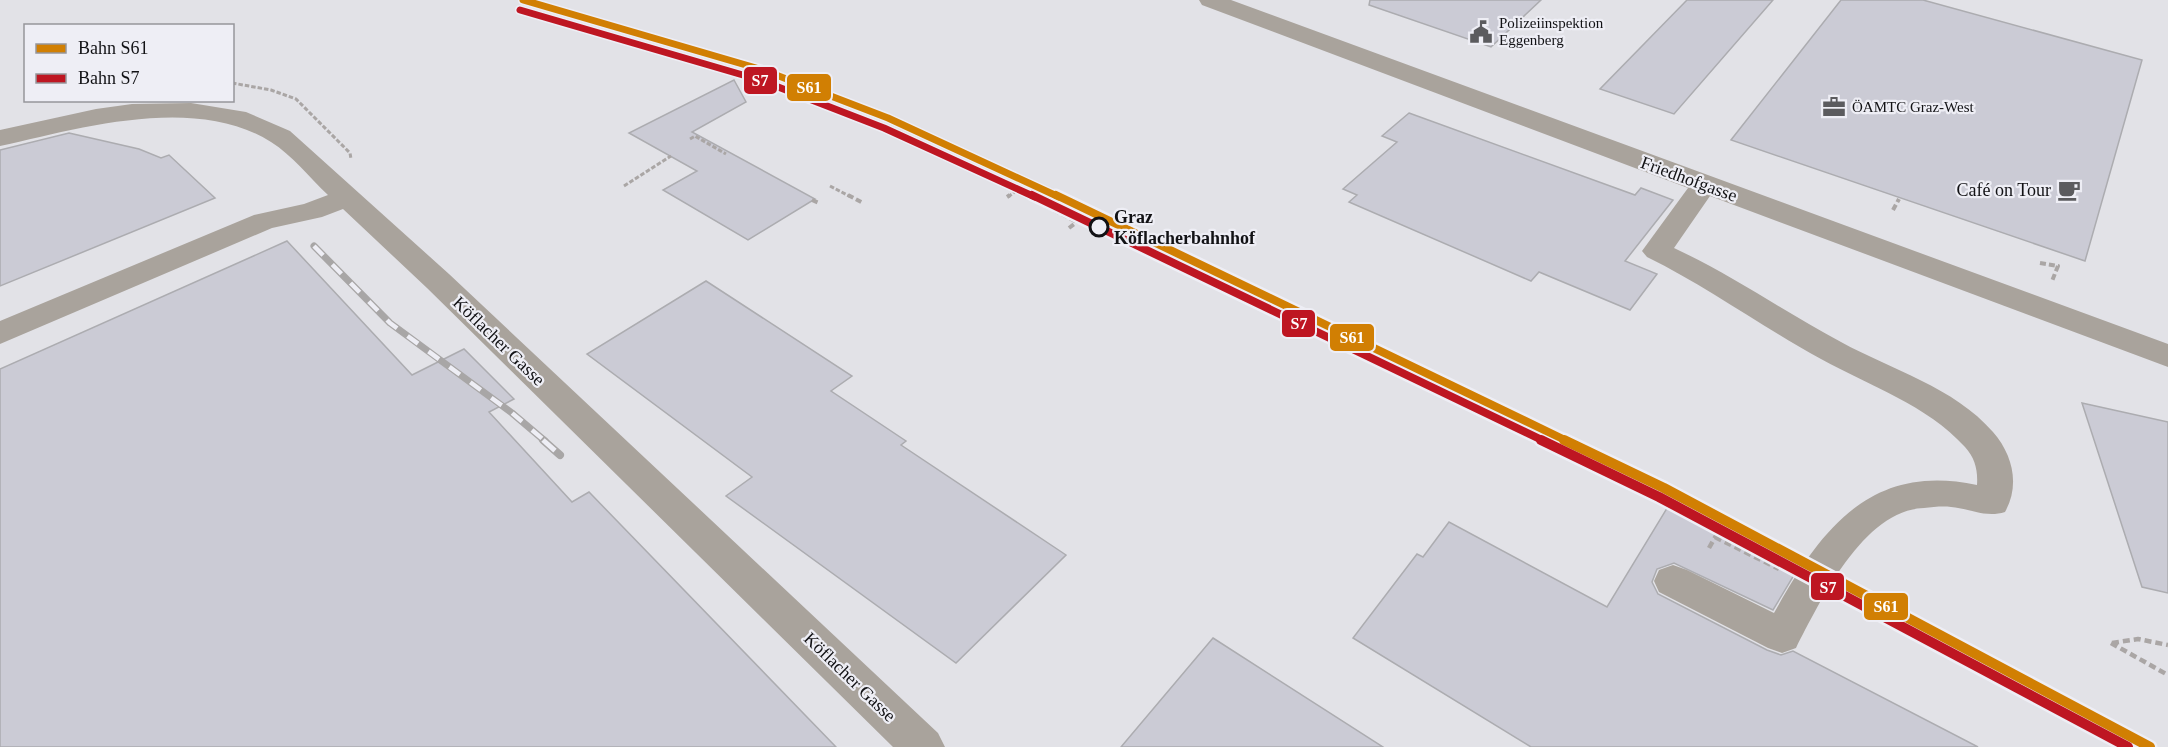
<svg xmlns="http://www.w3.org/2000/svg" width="2168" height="747" font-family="'Times New Roman',serif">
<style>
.building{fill:#cbcbd5;stroke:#acacb0;stroke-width:1.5}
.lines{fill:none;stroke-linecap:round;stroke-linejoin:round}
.path-far2{stroke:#aaa6a5;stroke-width:3;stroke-dasharray:4.5 2;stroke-linecap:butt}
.path-far1{stroke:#aaa6a5;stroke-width:4;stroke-dasharray:6 3;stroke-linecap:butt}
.path{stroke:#aaa6a5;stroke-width:4.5;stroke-dasharray:7 4;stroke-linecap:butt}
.minor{fill:#a9a39c;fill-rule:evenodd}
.rail-far1-casing{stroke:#a8a6a6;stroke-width:7}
.rail-casing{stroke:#a8a6a6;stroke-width:8}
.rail-far1{stroke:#eeeef5;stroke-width:4.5;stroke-dasharray:13;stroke-linecap:butt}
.rail{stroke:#eeeef5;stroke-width:5;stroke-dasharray:16;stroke-linecap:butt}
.rail-1-far2-casing{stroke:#eeeef5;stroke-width:10}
.rail-1-far1-casing{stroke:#eeeef5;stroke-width:13}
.rail-1-casing{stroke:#eeeef5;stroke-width:15}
.rail-2-far2-casing{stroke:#eeeef5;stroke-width:10}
.rail-2-far1-casing{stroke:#eeeef5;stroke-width:13}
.rail-2-casing{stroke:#eeeef5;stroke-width:15}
.rail-1-far2{stroke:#d17f03;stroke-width:7}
.rail-1-far1{stroke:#d17f03;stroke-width:8}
.rail-1{stroke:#d17f03;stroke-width:10}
.rail-2-far2{stroke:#be1622;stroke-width:7}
.rail-2-far1{stroke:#be1622;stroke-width:8}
.rail-2{stroke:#be1622;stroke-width:10}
.stop-dot{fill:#eeeef5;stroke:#121215;stroke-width:3}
.labels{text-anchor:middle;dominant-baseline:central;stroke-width:4.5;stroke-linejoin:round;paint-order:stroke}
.far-poi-label{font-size:15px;fill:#121215;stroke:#eeeef5;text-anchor:start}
.street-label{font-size:18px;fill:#121215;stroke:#eeeef5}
.poi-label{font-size:18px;fill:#121215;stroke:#eeeef5;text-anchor:end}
.stop-label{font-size:18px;font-weight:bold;fill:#121215;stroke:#eeeef5;text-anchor:start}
.line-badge{stroke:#eeeef5;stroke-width:2}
.badge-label{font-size:16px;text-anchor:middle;font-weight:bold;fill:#fff}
</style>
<rect width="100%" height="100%" fill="#e2e2e7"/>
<!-- building -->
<path class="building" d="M 1370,0 L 1541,0 L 1491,47 L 1369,5 Z
M 1687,0 L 1773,0 L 1674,114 L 1600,89 Z
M 1841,0 L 1923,0 L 2142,60 L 2085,261 L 1731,140 Z
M 734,80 L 746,102 L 692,132 L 815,199 L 748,240 L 663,190 L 697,171 L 629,133 Z
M 1409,113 L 1635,195 L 1641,188 L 1673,200 L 1625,261 L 1657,274 L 1630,310 L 1539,272 L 1531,281 L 1349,202 L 1357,195 L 1343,189 L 1397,142 L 1382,136 Z
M 69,133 L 139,149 L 161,158 L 169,155 L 215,198 L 0,286 L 0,150 Z
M 287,241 L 412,375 L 464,349 L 514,399 L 489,412 L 572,502 L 589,492 L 836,747 L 0,747 L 0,369 Z
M 706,281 L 852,376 L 831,391 L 906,441 L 901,445 L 1066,555 L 956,663 L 726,496 L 752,477 L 587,354 Z
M 2082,403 L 2168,422 L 2168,593 L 2142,587 Z
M 1672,500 L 1800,565 L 1773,610 L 1674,563 L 1657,569 L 1652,582 L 1658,594 L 1767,650 L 1781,655 L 1793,651 L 1978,747 L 1531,747 L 1353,638 L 1417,554 L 1423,557 L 1449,522 L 1607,607 Z
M 1213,638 L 1383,747 L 1121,747 Z"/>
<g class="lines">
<!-- path-far2 -->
<path class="path-far2" d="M 232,83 L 271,90 L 296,99 L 350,153 L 351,159
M 690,139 L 695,136 L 726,154
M 624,186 L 671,156
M 830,186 L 851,197
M 1004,186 L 1015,191
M 1008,197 L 1024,185"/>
<!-- path-far1 -->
<path class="path-far1" d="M 848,195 L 863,203
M 1007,197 L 1010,195
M 812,200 L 819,203
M 1038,202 L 1077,222
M 1893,210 L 1899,199
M 1069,228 L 1086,215
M 2040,263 L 2058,266 L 2052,281"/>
<!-- path -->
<path class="path" d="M 1715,537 L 1779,569
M 1709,548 L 1722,525
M 2111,643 L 2168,675
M 2112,643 L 2138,639 L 2168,645"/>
<!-- minor -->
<path class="minor" d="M 1199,0 L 1231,0 L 2168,344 L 2168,367 L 1710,196 L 1674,248 C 1732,275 1785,312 1841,342 C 1892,370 1954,387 1993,432 C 2013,455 2020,485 2005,512 C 1986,518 1971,509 1951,507 C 1943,506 1933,507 1924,508 C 1863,510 1820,602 1796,648 L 1782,653 L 1768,648 L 1659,592 L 1654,581 L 1659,570 L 1673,565 L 1687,570 L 1774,613 C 1821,529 1871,462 1977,485 C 1978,470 1975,458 1965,447 C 1927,405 1870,386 1821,359 C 1762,327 1708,287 1647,257 L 1642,251 L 1688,188 L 1202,5 Z
M 191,103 L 246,112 L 290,131 L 449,274 L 938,733 L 945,747 L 893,747 L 427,288 L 343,209 L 322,217 L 272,228 L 0,344 L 0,321 L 254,215 L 304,204 L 328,195 C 310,178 292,155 271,142 C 195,94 81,128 0,146 L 0,130 L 96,109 L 132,104 Z"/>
<!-- rail-far1 casing -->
<g class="rail-far1-casing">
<path id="rail-far1" d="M 314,246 L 390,323 L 512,413 L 545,441"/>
</g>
<!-- rail casing -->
<g class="rail-casing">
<path id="rail" d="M 543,440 L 560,455"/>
</g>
<!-- rail-far1 -->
<use href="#rail-far1" class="rail-far1"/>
<!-- rail -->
<use href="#rail" class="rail"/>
<!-- rail-1-far2 casing -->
<g class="rail-1-far2-casing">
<path id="rail-1-far2" d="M 523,0 L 763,70 L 888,118 L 1059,197"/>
</g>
<!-- rail-1-far1 casing -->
<g class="rail-1-far1-casing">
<path id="rail-1-far1" d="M 1056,195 L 1567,441"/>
</g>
<!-- rail-1 casing -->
<g class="rail-1-casing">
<path id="rail-1" d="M 1564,440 L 1664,488 L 2150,747"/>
</g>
<!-- rail-2-far2 casing -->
<g class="rail-2-far2-casing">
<path id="rail-2-far2" d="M 520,10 L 760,80 L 884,128 L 1035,197"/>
</g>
<!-- rail-2-far1 casing -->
<g class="rail-2-far1-casing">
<path id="rail-2-far1" d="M 1032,195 L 1544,441"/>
</g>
<!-- rail-2 casing -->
<g class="rail-2-casing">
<path id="rail-2" d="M 1541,440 L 1659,497 L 2128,747"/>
</g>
<!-- rail-1-far2 -->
<use href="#rail-1-far2" class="rail-1-far2"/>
<!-- rail-1-far1 -->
<use href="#rail-1-far1" class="rail-1-far1"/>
<!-- rail-1 -->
<use href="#rail-1" class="rail-1"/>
<!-- rail-2-far2 -->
<use href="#rail-2-far2" class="rail-2-far2"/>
<!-- rail-2-far1 -->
<use href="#rail-2-far1" class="rail-2-far1"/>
<!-- rail-2 -->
<use href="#rail-2" class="rail-2"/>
</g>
<!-- icons -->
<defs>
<g id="civic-bare" transform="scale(1.8)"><path d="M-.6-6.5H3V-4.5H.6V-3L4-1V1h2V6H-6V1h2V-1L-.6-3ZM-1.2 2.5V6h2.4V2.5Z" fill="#5b5b5e" stroke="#eeeef5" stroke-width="2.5" paint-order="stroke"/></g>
<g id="office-bare" transform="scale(1.8)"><path d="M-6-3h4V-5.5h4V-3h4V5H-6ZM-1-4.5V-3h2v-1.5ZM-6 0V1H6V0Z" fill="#5b5b5e" stroke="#eeeef5" stroke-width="2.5" paint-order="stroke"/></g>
<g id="cafe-bare" transform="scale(1.8)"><path d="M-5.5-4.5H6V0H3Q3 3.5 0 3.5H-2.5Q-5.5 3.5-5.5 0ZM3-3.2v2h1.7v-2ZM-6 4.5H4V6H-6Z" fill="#5b5b5e" stroke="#eeeef5" stroke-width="2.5" paint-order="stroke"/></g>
</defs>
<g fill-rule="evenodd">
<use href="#civic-bare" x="1481" y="32"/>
<use href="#office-bare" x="1834" y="107"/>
<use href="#cafe-bare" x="2069" y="190"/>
</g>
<!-- markers -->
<circle class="stop-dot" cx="1099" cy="227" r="9"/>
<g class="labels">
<!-- far-poi labels -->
<g class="far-poi-label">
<text x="1499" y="23">Polizeiinspektion<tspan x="1499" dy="17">Eggenberg</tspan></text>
<text x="1852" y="107">ÖAMTC Graz-West</text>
</g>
<!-- street labels -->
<g class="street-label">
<text transform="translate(1689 179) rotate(20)">Friedhofgasse</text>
<text transform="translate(499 341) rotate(44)">Köflacher Gasse</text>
<text transform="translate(850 677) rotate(44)">Köflacher Gasse</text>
</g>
<!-- poi labels -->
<g class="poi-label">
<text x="2051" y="190">Café on Tour</text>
</g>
<!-- stop labels -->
<g class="stop-label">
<text x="1114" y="217">Graz<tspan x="1114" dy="21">Köflacherbahnhof</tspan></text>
</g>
</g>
<g class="line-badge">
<rect x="743" y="66" width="35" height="29" rx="6" fill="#be1622"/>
<rect x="786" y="73" width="46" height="29" rx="6" fill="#d17f03"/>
<rect x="1281" y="309" width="35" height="29" rx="6" fill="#be1622"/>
<rect x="1329" y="323" width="46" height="29" rx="6" fill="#d17f03"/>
<rect x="1810" y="572" width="35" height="29" rx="6" fill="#be1622"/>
<rect x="1863" y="592" width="46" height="29" rx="6" fill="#d17f03"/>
</g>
<g class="badge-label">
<text x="760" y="86">S7</text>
<text x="809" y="93">S61</text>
<text x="1299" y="329">S7</text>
<text x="1352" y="343">S61</text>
<text x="1828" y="593">S7</text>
<text x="1886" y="612">S61</text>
</g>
<!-- legend -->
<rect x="24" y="24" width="210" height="78" fill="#eeeef5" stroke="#96969b" stroke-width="1.5"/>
<rect x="36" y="44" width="30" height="9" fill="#d17f03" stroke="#96969b" stroke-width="1.5"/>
<text x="78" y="54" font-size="18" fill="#121215">Bahn S61</text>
<rect x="36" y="74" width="30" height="9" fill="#be1622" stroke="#96969b" stroke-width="1.5"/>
<text x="78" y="84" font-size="18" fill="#121215">Bahn S7</text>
</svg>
